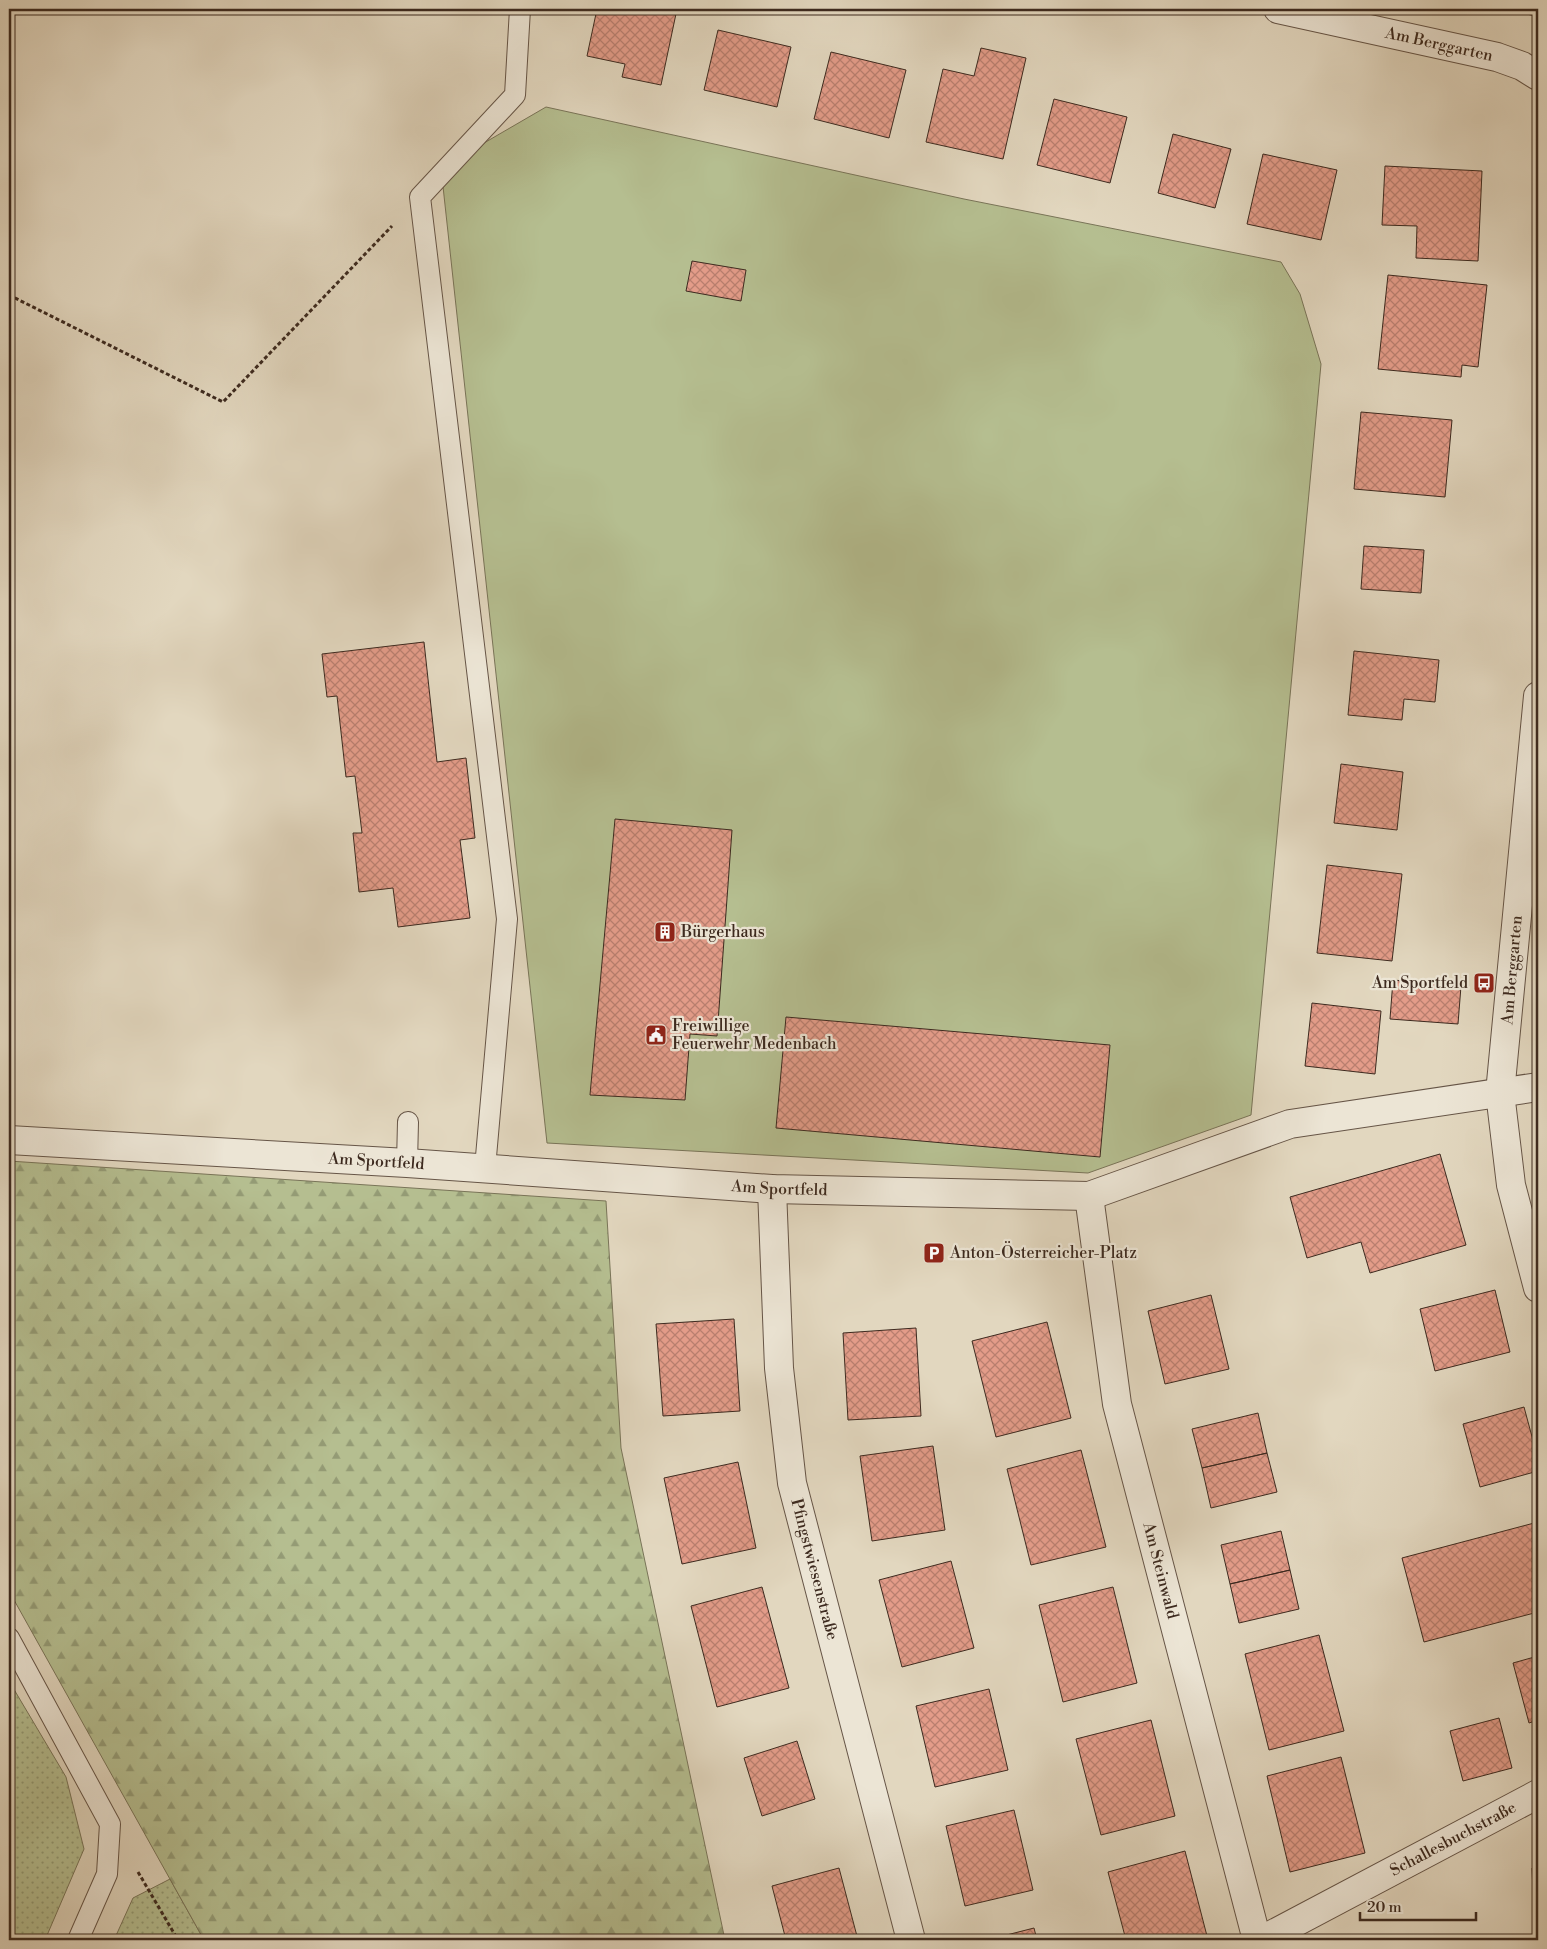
<svg xmlns="http://www.w3.org/2000/svg" width="1547" height="1949" font-family="'Libre Bodoni',serif">
<style>
.grass{fill:url(#grass-dots);stroke:#797458}
.forest{fill:url(#forest-firs);stroke:#797458}
.pitch{fill:#b5be90;stroke:#797458}
.building{fill:url(#building-cross-hatch);stroke:#3d2a1f}
.lines{fill:none;stroke-linecap:round;stroke-linejoin:round}
.service-casing{stroke:#665547;stroke-width:22}
.minor-casing{stroke:#665547;stroke-width:30}
.path{stroke:#3d2a1f;stroke-width:3;stroke-dasharray:4 2.5;stroke-linecap:butt}
.service{stroke:#ece5d5;stroke-width:20}
.minor{stroke:#ece5d5;stroke-width:28}
.labels{text-anchor:middle;dominant-baseline:central;stroke-width:4.5;stroke-linejoin:round;paint-order:stroke}
.street-label{font-size:16px;fill:#3d2a1f;stroke:#ece5d5}
.poi-label{font-size:16px;fill:#3d2a1f;stroke:#ece5d5;text-anchor:start}
</style>
<defs>
<pattern id="grass-dots" width="8" height="8" patternUnits="userSpaceOnUse" patternTransform="scale(1.25)"><rect width="8" height="8" fill="#b5be90"/><path d="M2 2h.1M6 6h.1" fill="none" stroke="#949b75" stroke-width="1.8" stroke-linecap="round"/></pattern>
<pattern id="forest-firs" width="22" height="20" patternUnits="userSpaceOnUse" patternTransform="scale(1.25)"><rect width="22" height="20" fill="#b5be90"/><path d="M5 1l3.5 6h-7zM16 11l3.5 6h-7z" fill="#949b75"/></pattern>
<pattern id="building-cross-hatch" width="8" height="8" patternUnits="userSpaceOnUse" patternTransform="scale(1.25)"><rect width="8" height="8" fill="#e39c89"/><path d="M0 0l8 8M0 8l8-8" fill="none" stroke="#b97f6f"/></pattern>
</defs>
<rect width="100%" height="100%" fill="#e2d7bf"/>
<filter id="stains"><feTurbulence type="fractalNoise" baseFrequency=".004" numOctaves="4"/><feColorMatrix values="0 0 0 0 .2 0 0 0 0 .09 0 0 0 0 .02 0 0 0 .5 -.17"/></filter>
<radialGradient id="worn" r=".72"><stop offset=".6" stop-color="#630" stop-opacity="0"/><stop offset="1" stop-color="#630" stop-opacity=".3"/></radialGradient>
<!-- grass -->
<path class="grass" d="M 9,1681 L 66,1777 L 84,1849 L 45,1940 L 9,1940 Z
M 170,1879 L 204,1940 L 114,1940 L 133,1898 Z"/>
<!-- forest -->
<path class="forest" d="M 9,1161 L 606,1201 L 621,1448 L 725,1940 L 204,1940 L 9,1591 Z"/>
<!-- pitch -->
<path class="pitch" d="M 546,107 L 964,199 L 1281,262 L 1300,294 L 1321,364 L 1251,1115 L 1088,1173 L 547,1143 L 441,168 Z"/>
<!-- building -->
<path class="building" d="M 597,9 L 677,9 L 661,85 L 622,77 L 625,64 L 587,56 Z
M 1513,9 L 1538,9 L 1538,16 L 1513,12 Z
M 718,30 L 791,47 L 777,107 L 704,90 Z
M 981,48 L 1026,58 L 1003,159 L 926,142 L 943,69 L 974,76 Z
M 831,52 L 906,70 L 889,138 L 814,119 Z
M 1054,99 L 1127,117 L 1110,183 L 1037,165 Z
M 1173,134 L 1231,149 L 1215,208 L 1158,193 Z
M 1263,154 L 1337,170 L 1321,240 L 1247,224 Z
M 1385,166 L 1482,171 L 1478,261 L 1416,258 L 1417,226 L 1382,225 Z
M 692,261 L 746,270 L 741,301 L 686,291 Z
M 1388,275 L 1487,285 L 1478,367 L 1462,365 L 1461,377 L 1378,369 Z
M 1361,412 L 1452,420 L 1445,497 L 1354,489 Z
M 1364,546 L 1424,550 L 1421,593 L 1361,589 Z
M 424,642 L 437,762 L 466,758 L 475,838 L 460,840 L 470,918 L 398,927 L 393,888 L 359,892 L 353,833 L 362,833 L 355,776 L 346,777 L 337,696 L 327,697 L 322,654 Z
M 1354,651 L 1439,660 L 1435,702 L 1404,699 L 1402,720 L 1348,715 Z
M 1341,764 L 1403,772 L 1397,830 L 1334,823 Z
M 615,819 L 732,830 L 717,1036 L 690,1034 L 685,1100 L 590,1095 Z
M 1327,865 L 1402,874 L 1392,961 L 1317,953 Z
M 1393,980 L 1461,986 L 1458,1024 L 1390,1019 Z
M 1312,1003 L 1381,1011 L 1375,1074 L 1305,1066 Z
M 786,1017 L 1110,1045 L 1100,1157 L 776,1128 Z
M 1440,1154 L 1466,1245 L 1370,1273 L 1361,1242 L 1307,1258 L 1290,1197 Z
M 1495,1290 L 1510,1352 L 1435,1371 L 1420,1309 Z
M 1211,1295 L 1229,1369 L 1165,1384 L 1148,1311 Z
M 734,1319 L 740,1411 L 663,1416 L 656,1324 Z
M 1047,1322 L 1071,1418 L 996,1437 L 972,1341 Z
M 916,1328 L 921,1416 L 848,1420 L 843,1333 Z
M 1524,1407 L 1538,1459 L 1538,1471 L 1480,1487 L 1463,1424 Z
M 1258,1413 L 1267,1453 L 1202,1468 L 1192,1429 Z
M 933,1446 L 945,1530 L 872,1541 L 860,1456 Z
M 1081,1450 L 1106,1547 L 1031,1565 L 1007,1469 Z
M 1267,1453 L 1277,1492 L 1211,1508 L 1202,1468 Z
M 738,1462 L 756,1548 L 682,1564 L 664,1478 Z
M 1538,1522 L 1538,1612 L 1424,1642 L 1402,1558 Z
M 1281,1531 L 1290,1570 L 1230,1584 L 1221,1545 Z
M 951,1561 L 974,1648 L 902,1667 L 879,1580 Z
M 1290,1570 L 1299,1609 L 1239,1623 L 1230,1584 Z
M 762,1587 L 789,1688 L 717,1707 L 691,1606 Z
M 1113,1587 L 1137,1683 L 1063,1702 L 1039,1605 Z
M 1319,1635 L 1344,1731 L 1269,1750 L 1245,1654 Z
M 1538,1656 L 1538,1720 L 1529,1723 L 1513,1663 Z
M 989,1689 L 1008,1770 L 935,1787 L 916,1706 Z
M 1499,1718 L 1512,1768 L 1463,1781 L 1450,1731 Z
M 1151,1720 L 1175,1816 L 1101,1835 L 1076,1739 Z
M 797,1741 L 815,1799 L 762,1816 L 744,1758 Z
M 1341,1757 L 1365,1853 L 1290,1872 L 1267,1776 Z
M 1014,1810 L 1033,1890 L 965,1906 L 946,1826 Z
M 1185,1851 L 1207,1936 L 1189,1940 L 1126,1940 L 1108,1872 Z
M 1538,1864 L 1538,1917 L 1534,1917 L 1532,1868 Z
M 839,1868 L 858,1940 L 786,1940 L 772,1886 Z
M 1034,1928 L 1037,1940 L 987,1940 Z"/>
<g class="lines">
<!-- service casing -->
<g class="service-casing">
<path id="service" d="M 407,1163 L 408,1122
M 485,1168 L 507,919 L 420,197 L 515,95 L 520,9
M 9,1638 L 110,1824 L 107,1874 L 78,1940"/>
</g>
<!-- minor casing -->
<g class="minor-casing">
<g id="minor">
<path id="s1" d="M 1278,9 L 1497,57 L 1522,66 L 1538,76"/>
<path d="M 1538,696 L 1500,1093 L 1511,1185 L 1538,1288"/>
<path id="s2" d="M 9,1140 L 407,1163 L 772,1189 L 1089,1196 L 1290,1124 L 1538,1087"/>
<path id="s3" d="M 772,1189 L 779,1368 L 792,1483 L 911,1940"/>
<path id="s4" d="M 1089,1196 L 1117,1404 L 1257,1940"/>
<path id="s5" d="M 1262,1940 L 1538,1794"/>
</g>
</g>
<!-- path -->
<path class="path" d="M 9,295 L 223,402 L 392,226
M 138,1872 L 178,1940"/>
<!-- service -->
<use href="#service" class="service"/>
<!-- minor -->
<use href="#minor" class="minor"/>
</g>
<!-- icons -->
<defs>
<g id="building-square" transform="scale(1.125)"><rect x="-9" y="-9" width="18" height="18" rx="4" fill="#8f2418" stroke="#ece5d5"/><path d="M-4-6H4V6H1V3H-1V6H-4ZM-2.5-4.3h1.7v1.8h-1.7ZM.8-4.3h1.7v1.8H.8ZM-2.5-1h1.7V.8h-1.7ZM.8-1h1.7V.8H.8Z" fill="#fff"/></g>
<g id="bus-square" transform="scale(1.125)"><rect x="-9" y="-9" width="18" height="18" rx="4" fill="#8f2418" stroke="#ece5d5"/><path d="M-5-6H5V4H4V6H2V4H-2V6H-4V4H-5ZM-3.5-4V0h7V-4ZM-3.5 1.2v1.5H-2V1.2ZM2 1.2v1.5H3.5V1.2Z" fill="#fff"/></g>
<g id="civic-square" transform="scale(1.125)"><rect x="-9" y="-9" width="18" height="18" rx="4" fill="#8f2418" stroke="#ece5d5"/><path d="M-.6-6.5H3V-4.5H.6V-3L4-1V1h2V6H-6V1h2V-1L-.6-3ZM-1.2 2.5V6h2.4V2.5Z" fill="#fff"/></g>
<g id="parking-square" transform="scale(1.125)"><rect x="-9" y="-9" width="18" height="18" rx="4" fill="#8f2418" stroke="#ece5d5"/><path d="M-3.5-5.5H1a3.5 3.5 0 0 1 0 7H-1V5.5H-3.5ZM-1-3.4V-.6H.8a1.4 1.4 0 0 0 0-2.8Z" fill="#fff"/></g>
</defs>
<g fill-rule="evenodd">
<use href="#building-square" x="665" y="932"/>
<use href="#bus-square" x="1484" y="983"/>
<use href="#civic-square" x="656" y="1035"/>
<use href="#parking-square" x="934" y="1253"/>
</g>
<g class="labels">
<!-- street labels -->
<g class="street-label">
<text stroke="none"><textPath href="#s1" startOffset="165">Am Berggarten</textPath></text>
<text transform="translate(1512 970) rotate(-85)">Am Berggarten</text>
<text stroke="none"><textPath href="#s2" startOffset="368">Am Sportfeld</textPath></text>
<text stroke="none"><textPath href="#s2" startOffset="772">Am Sportfeld</textPath></text>
<text stroke="none"><textPath href="#s3" startOffset="384">Pfingstwiesenstraße</textPath></text>
<text stroke="none"><textPath href="#s4" startOffset="382">Am Steinwald</textPath></text>
<text stroke="none"><textPath href="#s5" startOffset="216">Schallesbuchstraße</textPath></text>
</g>
<!-- poi labels -->
<g class="poi-label">
<text x="681" y="932">Bürgerhaus</text>
<text x="1468" y="983" text-anchor="end">Am Sportfeld</text>
<text x="672" y="1026">Freiwillige<tspan x="672" dy="18">Feuerwehr Medenbach</tspan></text>
<text x="950" y="1253">Anton-Österreicher-Platz</text>
</g>
</g>
<!-- margin -->
<rect width="1547" height="1949" fill="none" stroke="#e2d7bf" stroke-width="30"/>
<rect x="10" y="10" width="1527" height="1929" fill="none" stroke="#3d2a1f" stroke-width="2.5"/>
<rect x="15" y="15" width="1517" height="1919" fill="none" stroke="#3d2a1f"/>
<!-- scale -->
<path d="M1360 1912v8h116v-8" fill="none" stroke="#3d2a1f" stroke-width="2.5"/>
<text x="1367" y="1912" font-size="15" fill="#3d2a1f" stroke="#ece5d5" stroke-width="4" paint-order="stroke">20 m</text>
<rect width="100%" height="100%" filter="url(#stains)"/>
<rect width="100%" height="100%" fill="url(#worn)"/>
</svg>
